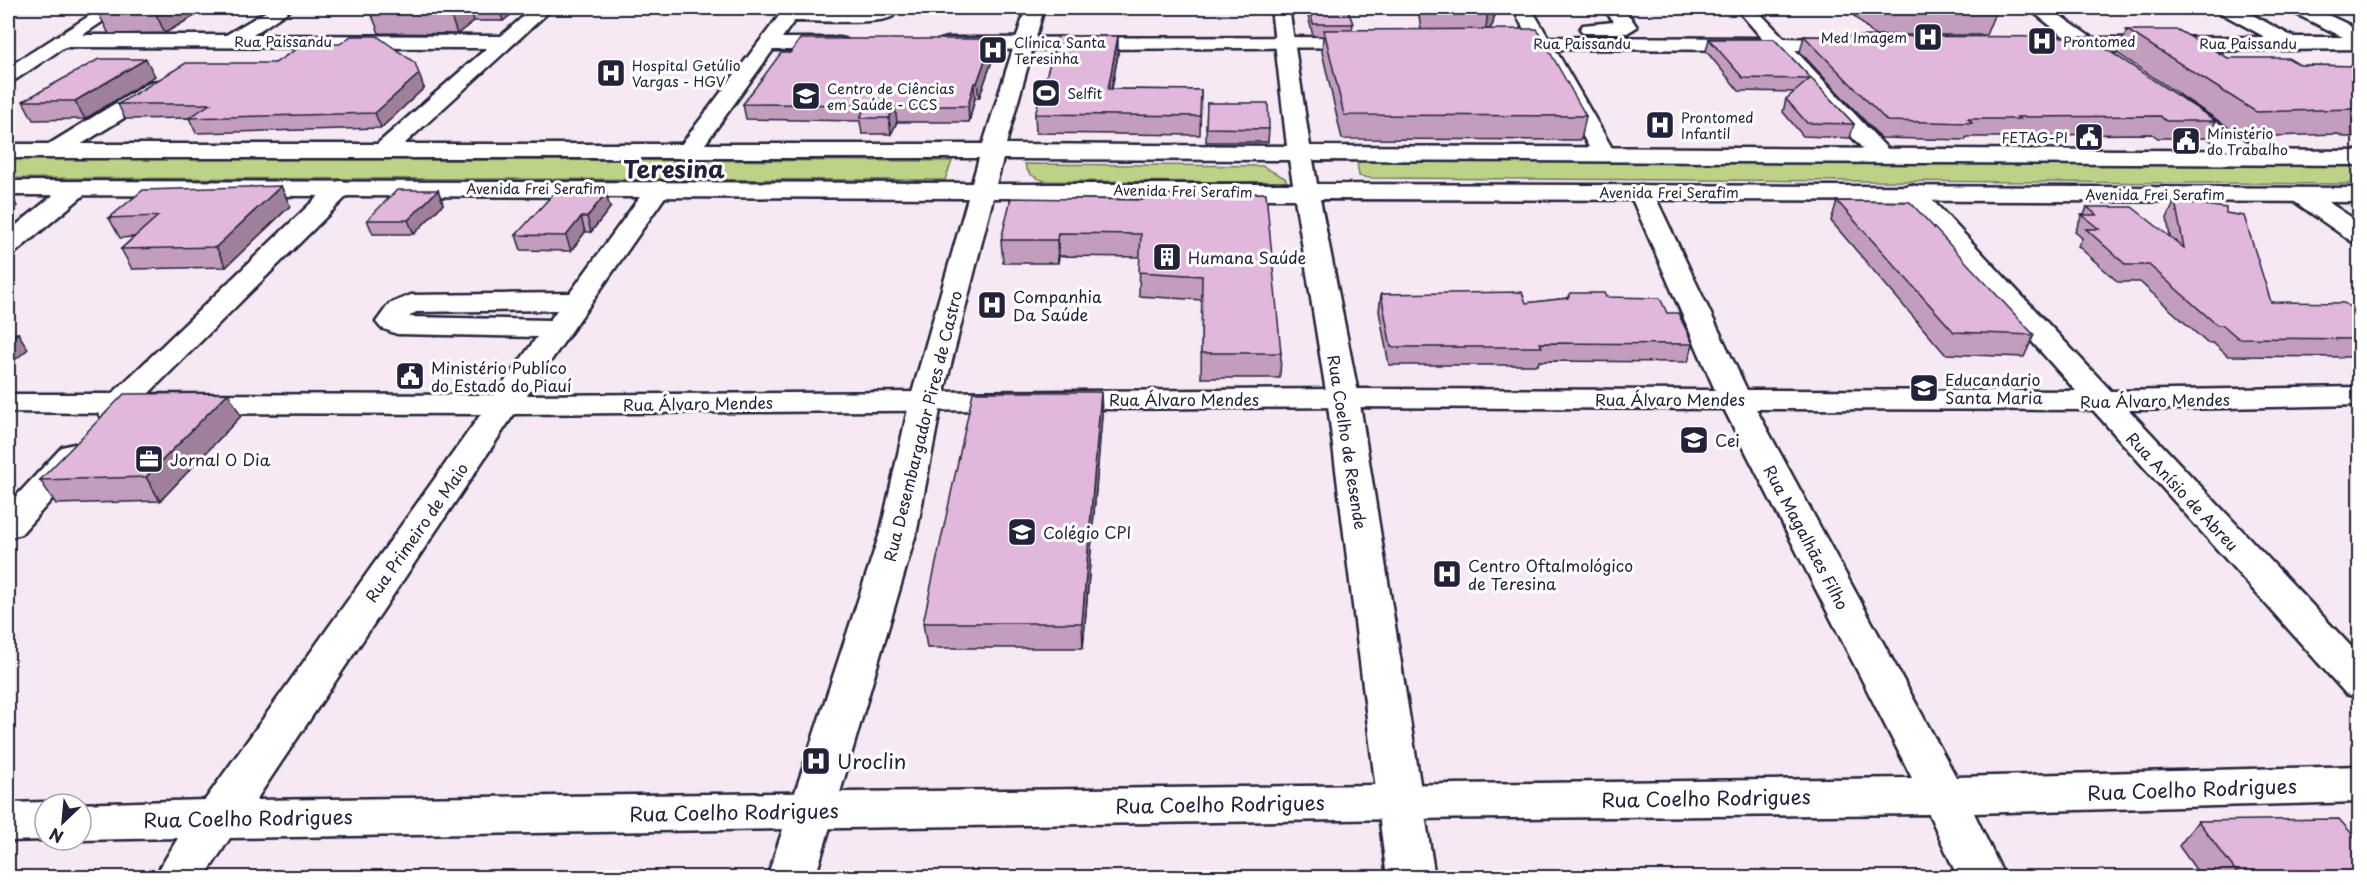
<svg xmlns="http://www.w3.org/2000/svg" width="2367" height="885" font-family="'Playpen Sans',sans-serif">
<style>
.green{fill:#bed287;stroke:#707a61;stroke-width:1.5}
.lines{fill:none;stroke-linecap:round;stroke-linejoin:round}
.minor-casing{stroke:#22223b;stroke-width:5}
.major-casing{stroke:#22223b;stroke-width:5}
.minor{fill:#fff;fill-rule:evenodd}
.major{fill:#fff;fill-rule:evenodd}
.rail{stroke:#22223b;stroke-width:3;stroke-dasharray:6 3;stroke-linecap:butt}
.wall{fill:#c29dbd;stroke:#22223b;stroke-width:1.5}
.shaded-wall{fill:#9e809a;stroke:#22223b;stroke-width:1.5}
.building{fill:#e2b7dc;stroke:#22223b;stroke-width:1.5}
.labels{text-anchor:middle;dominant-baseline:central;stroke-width:6;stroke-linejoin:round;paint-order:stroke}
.far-poi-label{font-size:14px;fill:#22223b;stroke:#fff;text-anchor:start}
.far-street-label{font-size:14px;fill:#22223b;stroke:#fff}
.poi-label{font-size:16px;fill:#22223b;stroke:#fff;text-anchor:start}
.street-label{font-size:16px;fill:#22223b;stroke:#fff}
.near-poi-label{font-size:20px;fill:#22223b;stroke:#fff;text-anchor:start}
.near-street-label{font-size:20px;fill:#22223b;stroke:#fff}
.far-town-label{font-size:24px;font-weight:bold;fill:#22223b;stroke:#fff}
</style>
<rect width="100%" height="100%" fill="#f6e9f4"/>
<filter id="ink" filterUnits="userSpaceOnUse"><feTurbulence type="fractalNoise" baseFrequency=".0167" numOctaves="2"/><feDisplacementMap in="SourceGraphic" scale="12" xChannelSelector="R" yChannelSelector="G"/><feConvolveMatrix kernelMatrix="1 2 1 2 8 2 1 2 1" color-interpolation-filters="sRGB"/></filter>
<g filter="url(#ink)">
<!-- green -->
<path class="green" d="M 8,159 L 952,161 L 945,180 L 8,178 Z
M 1363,160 L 2359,163 L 2360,184 L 1370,178 L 1359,176 L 1357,162 Z
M 1025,164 L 1262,166 L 1285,178 L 1287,182 L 1045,181 C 1036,178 1027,175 1025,164 Z"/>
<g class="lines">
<!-- minor casing -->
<g class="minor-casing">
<path id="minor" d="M 272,8 L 293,8 L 253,35 L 501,36 L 533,8 L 553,8 L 391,156 L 375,156 L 371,151 L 375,146 L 487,48 L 62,47 L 55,45 L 52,41 L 55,37 L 62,35 L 226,35 Z
M 785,8 L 895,8 C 895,11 896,13 893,16 C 881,25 812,21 794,21 L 782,38 L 840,38 L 847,40 L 850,44 L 847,48 L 840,50 L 773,50 L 697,155 L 681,155 L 677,150 L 681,145 Z
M 1513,8 L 1531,8 L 1548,37 L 1762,38 L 1736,8 L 1755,8 L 1784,38 L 1855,40 L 1858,44 L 1855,48 L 1848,50 L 1795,50 L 1893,155 L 1889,160 L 1873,160 L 1773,50 L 1555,49 L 1616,155 L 1612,160 L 1596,160 L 1535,49 L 1493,47 L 1490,43 L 1493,39 L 1528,37 Z
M 1603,8 L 1624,8 L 1637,27 L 1627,33 L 1583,33 L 1580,29 L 1583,25 L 1614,22 Z
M 2028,8 L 2049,8 L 2092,38 L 2265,37 L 2219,12 L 2217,8 L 2255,8 L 2249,13 L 2293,37 L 2343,37 L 2292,12 L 2290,8 L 2313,8 L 2360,30 L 2360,49 L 2090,52 L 2048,48 L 2045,44 L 2048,40 L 2066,38 Z
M 1368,37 L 1375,39 L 1378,43 L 1375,47 L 948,50 L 941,48 L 938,44 L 941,40 L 948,38 Z
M 158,81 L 166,82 L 169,87 L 166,92 L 62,156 L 46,156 L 42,151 L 46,146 L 150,82 Z
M 2175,97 L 2183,99 L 2263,153 L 2267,158 L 2263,163 L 2247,163 L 2167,109 L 2164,104 L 2167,99 Z
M 341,181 L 350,183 L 353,188 L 350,193 L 148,394 L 495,395 L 537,337 L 397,334 L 381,328 L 376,322 L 389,304 L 411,295 L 570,293 L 650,183 L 659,181 L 668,183 L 671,188 L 527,395 L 1343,389 L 1715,390 L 1629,192 L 1632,187 L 1641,185 L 1650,187 L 1653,192 L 1747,390 L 2076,391 L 1899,192 L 1902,187 L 1911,185 L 1920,187 L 2111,391 L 2360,387 L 2360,405 L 2129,410 L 2360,656 L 2360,698 L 2346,694 L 2093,410 L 1756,409 L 1956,777 L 2360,766 L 2360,802 L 1974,813 L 2005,878 L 1958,878 L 1929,814 L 1400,819 L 230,838 L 204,878 L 154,878 L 178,838 L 81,840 L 81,804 L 76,804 L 205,800 L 481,414 L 129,413 C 121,421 112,420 102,418 L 98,413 L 8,412 L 8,394 L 112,394 L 332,183 ZM 557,310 L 550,320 L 409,317 L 416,312 ZM 1343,407 L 1724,409 L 1912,778 L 256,800 L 514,414 Z
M 76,182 L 85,184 L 88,189 L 85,194 L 17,251 L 8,253 L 8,232 L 67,184 Z
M 2301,188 L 2310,190 L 2360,223 L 2360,243 L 2351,241 L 2292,200 L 2289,195 L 2292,190 Z
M 74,444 L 86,447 L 91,454 L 86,461 L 21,534 L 8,538 L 8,505 L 62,447 Z
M 45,802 L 50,804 L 45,804 L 45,840 L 8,841 L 8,803 Z"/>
</g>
<!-- major casing -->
<g class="major-casing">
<path id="major" d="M 102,8 L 123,8 L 15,80 L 8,82 L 8,67 Z
M 1026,8 L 1044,8 L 1006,144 L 1287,146 L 1271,8 L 1289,8 L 1310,146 L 2360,151 L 2360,165 L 1313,160 L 1317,184 L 2360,188 L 2360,202 L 1320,199 L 1359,398 L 1435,878 L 1387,878 L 1327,398 L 1295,199 L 993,198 L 942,400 L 917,530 L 815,878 L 767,878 L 881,530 L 910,400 L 968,198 L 8,195 L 8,181 L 972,183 L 979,158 L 8,158 L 8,144 L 983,144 ZM 1003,159 L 1289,160 L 1293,184 L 996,184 Z"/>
</g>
<!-- minor -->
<use href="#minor" class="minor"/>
<!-- major -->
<use href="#major" class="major"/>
<!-- rail -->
<path class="rail" d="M 8,10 L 12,8"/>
</g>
<!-- wall -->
<path class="wall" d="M 96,8 L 208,8 L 165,33 L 109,34 Z
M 369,8 L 519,8 L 503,21 L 474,21 L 457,34 L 379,33 Z
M 1225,8 L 1253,8 L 1253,9 L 1225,9 Z
M 1306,8 L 1347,8 L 1353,24 L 1352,30 L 1421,30 L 1418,8 L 1495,8 L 1493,24 L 1489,29 L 1586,116 L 1581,140 L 1342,139 L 1322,52 L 1323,36 L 1313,36 Z
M 1846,8 L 1997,8 L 1986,35 L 1874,35 Z
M 2127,30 L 2228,58 L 2300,65 L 2360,66 L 2360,137 L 2344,137 L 2338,134 L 2243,137 L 2117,53 Z
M 1804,36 L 2216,121 L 2207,138 L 2158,138 L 2152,134 L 2014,135 L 2013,137 L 1967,137 L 1965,140 L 1881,138 L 1800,52 Z
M 1709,39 L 1774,39 L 1854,124 L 1850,138 L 1803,136 L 1783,112 L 1786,99 L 1795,92 L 1739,91 L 1706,51 Z
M 985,43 L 993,58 L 979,98 L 975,98 L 969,122 L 897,122 L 891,134 L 862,134 L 860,121 L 746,119 L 743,104 L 790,53 Z
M 1118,54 L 1112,89 L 1201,90 L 1200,135 L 1036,133 L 1035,114 Z
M 275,63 L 424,88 L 381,128 L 196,133 L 189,118 L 125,119 L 118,104 Z
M 155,76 L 85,119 L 33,120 L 23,101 Z
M 1207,103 L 1269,129 L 1268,142 L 1206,142 Z
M 281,186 L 290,206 L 226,267 L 132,269 L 121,249 L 134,237 L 120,238 L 109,218 Z
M 438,190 L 443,204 L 414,234 L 373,234 L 367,220 Z
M 1143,200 L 1281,353 L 1280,378 L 1201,378 L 1202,300 L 1139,296 L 1140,257 L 1059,256 L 1058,263 L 1003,263 L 1001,240 Z
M 1837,201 L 2034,335 L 2024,357 L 1945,354 L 1831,221 Z
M 2175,201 L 2226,213 L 2271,302 L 2360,314 L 2360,357 L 2228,356 L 2213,343 L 2207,343 L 2140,282 L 2118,282 L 2078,246 L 2082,238 L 2075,232 L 2082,215 L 2084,215 L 2087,207 L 2170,237 L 2167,218 Z
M 610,208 L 591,232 L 585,232 L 571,251 L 521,250 L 516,235 Z
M 1381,294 L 1526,303 L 1568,298 L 1606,297 L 1667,313 L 1693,344 L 1688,362 L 1539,361 L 1538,365 L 1389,365 L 1379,311 Z
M 1102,415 L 1083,648 L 927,648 L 923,623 Z
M 241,416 L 160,501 L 56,504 L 40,480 Z
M 2198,821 L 2360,878 L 2202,878 L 2179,846 Z"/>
<!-- shaded-wall -->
<path class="shaded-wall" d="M 153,8 L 208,8 L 165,33 Z
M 448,8 L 470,8 L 474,21 L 457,34 Z
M 499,8 L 519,8 L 503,21 Z
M 1491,8 L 1495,8 L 1493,24 L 1485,36 L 1488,11 Z
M 1118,36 L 1118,54 L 1108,107 L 1108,89 Z
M 991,43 L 993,58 L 979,98 L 977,83 Z
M 146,59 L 155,76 L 85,119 L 75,101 Z
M 419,74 L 424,88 L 381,128 L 375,113 Z
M 974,83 L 975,98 L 969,122 L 968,106 Z
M 895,106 L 897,122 L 891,134 L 889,118 Z
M 281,186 L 290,206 L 226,267 L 216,247 Z
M 438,190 L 443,204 L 414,234 L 408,220 Z
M 606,193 L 610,208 L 591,232 L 587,217 Z
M 13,199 L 17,206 L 8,212 L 8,202 Z
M 581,217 L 585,232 L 571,251 L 566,236 Z
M 1058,233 L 1059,256 L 1058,263 L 1057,240 Z
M 18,333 L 28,349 L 8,366 L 8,342 Z
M 1101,392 L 1102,415 L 1083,648 L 1082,623 Z
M 228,393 L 241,416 L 160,501 L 146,477 Z"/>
<!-- building -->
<path class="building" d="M 1309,8 L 1347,8 L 1353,24 L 1313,24 Z
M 1424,8 L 1491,8 L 1488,11 L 1424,11 Z
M 1537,29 L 1586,116 L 1344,115 L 1324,30 Z
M 2127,30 L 2178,30 L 2228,58 L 2288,58 L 2300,65 L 2360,66 L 2360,113 L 2352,109 L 2256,112 Z
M 351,36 L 377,36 L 415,63 L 419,74 L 375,113 L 189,118 L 210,104 L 118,104 L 186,63 L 275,63 L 304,44 L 340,44 Z
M 1058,36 L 1118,36 L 1108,89 L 1201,90 L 1200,116 L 1035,114 Z
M 1804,36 L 2088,37 L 2216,121 L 2166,121 L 2160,116 L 2017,117 L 2020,119 L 1968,119 L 1972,123 L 1887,121 Z
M 800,39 L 985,39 L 983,43 L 991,43 L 977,83 L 974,83 L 968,106 L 895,106 L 889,118 L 860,118 L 866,105 L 743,104 L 781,53 L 790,53 Z
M 1709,39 L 1774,39 L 1854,124 L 1807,123 L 1786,99 L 1810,79 L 1743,78 Z
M 99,59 L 146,59 L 75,101 L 23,101 Z
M 1207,103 L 1268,103 L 1269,129 L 1206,128 Z
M 281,186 L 216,247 L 121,249 L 158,216 L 109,218 L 143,190 Z
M 397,190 L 438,190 L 408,220 L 367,220 Z
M 554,193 L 606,193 L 587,217 L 581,217 L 566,236 L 516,235 Z
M 1266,193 L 1281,353 L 1201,353 L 1202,276 L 1139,272 L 1141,234 L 1058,233 L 1057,240 L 1001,240 L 1011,198 L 1143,200 L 1143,195 Z
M 1837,201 L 1910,202 L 2034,335 L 1954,332 Z
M 2175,201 L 2226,208 L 2226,213 L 2244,216 L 2271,302 L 2344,303 L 2360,314 L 2360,339 L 2238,338 L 2223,325 L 2217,325 L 2149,265 L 2126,265 L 2086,229 L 2099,229 L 2082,215 L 2097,215 L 2087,207 L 2132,207 L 2184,248 Z
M 1522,292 L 1526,303 L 1568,298 L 1571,293 L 1604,293 L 1606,297 L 1660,298 L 1667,313 L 1678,313 L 1693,344 L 1540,343 L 1542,347 L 1391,347 L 1381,294 Z
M 8,333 L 18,333 L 8,342 Z
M 973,392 L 1101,392 L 1082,623 L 923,623 Z
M 228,393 L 146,477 L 40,480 L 124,394 Z
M 2339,819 L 2360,843 L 2360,878 L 2241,878 L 2198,821 Z"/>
</g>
<!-- icons -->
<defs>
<g id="hospital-square" transform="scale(1.5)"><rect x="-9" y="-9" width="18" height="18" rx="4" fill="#22223b" stroke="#fff"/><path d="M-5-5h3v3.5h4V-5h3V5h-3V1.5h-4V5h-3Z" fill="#fff"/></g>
<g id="stadium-square" transform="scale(1.5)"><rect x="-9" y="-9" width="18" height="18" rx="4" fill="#22223b" stroke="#fff"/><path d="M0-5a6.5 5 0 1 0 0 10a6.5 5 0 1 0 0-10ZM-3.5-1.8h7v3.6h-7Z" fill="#fff"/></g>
<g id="university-square" transform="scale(1.5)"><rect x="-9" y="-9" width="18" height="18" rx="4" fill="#22223b" stroke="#fff"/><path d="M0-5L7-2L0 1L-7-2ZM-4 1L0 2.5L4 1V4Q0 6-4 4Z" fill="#fff"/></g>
<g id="civic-square" transform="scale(1.5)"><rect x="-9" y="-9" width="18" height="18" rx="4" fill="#22223b" stroke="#fff"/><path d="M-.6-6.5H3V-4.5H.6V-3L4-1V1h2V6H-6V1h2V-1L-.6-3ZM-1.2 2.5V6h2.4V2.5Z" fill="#fff"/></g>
<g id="building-square" transform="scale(1.5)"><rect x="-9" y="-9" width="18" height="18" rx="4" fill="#22223b" stroke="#fff"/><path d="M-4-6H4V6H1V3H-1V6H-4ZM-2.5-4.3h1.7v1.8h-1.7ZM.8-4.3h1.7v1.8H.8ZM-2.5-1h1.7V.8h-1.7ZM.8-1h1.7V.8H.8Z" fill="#fff"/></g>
<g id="school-square" transform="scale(1.5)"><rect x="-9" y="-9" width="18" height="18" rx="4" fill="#22223b" stroke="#fff"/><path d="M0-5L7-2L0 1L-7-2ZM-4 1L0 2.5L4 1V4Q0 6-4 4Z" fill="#fff"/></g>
<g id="office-square" transform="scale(1.5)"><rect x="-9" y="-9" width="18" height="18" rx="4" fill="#22223b" stroke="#fff"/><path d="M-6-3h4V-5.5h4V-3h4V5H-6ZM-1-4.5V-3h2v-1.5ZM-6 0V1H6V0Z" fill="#fff"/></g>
</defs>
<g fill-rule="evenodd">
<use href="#hospital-square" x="1928" y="37"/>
<use href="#hospital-square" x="2042" y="41"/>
<use href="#hospital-square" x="993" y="50"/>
<use href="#hospital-square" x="611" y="73"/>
<use href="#stadium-square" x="1046" y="93"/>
<use href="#university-square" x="806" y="96"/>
<use href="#hospital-square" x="1660" y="125"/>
<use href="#civic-square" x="2089" y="137"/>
<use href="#civic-square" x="2186" y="141"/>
<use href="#building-square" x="1167" y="257"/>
<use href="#hospital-square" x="992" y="305"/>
<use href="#civic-square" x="410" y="376"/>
<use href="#school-square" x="1924" y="388"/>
<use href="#school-square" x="1694" y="440"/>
<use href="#office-square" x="149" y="459"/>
<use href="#school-square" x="1022" y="532"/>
<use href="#hospital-square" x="1447" y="574"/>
<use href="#hospital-square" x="816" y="761"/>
</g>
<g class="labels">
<!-- far-poi labels -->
<g class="far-poi-label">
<text x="1907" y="37" text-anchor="end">Med Imagem</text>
<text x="2063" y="41">Prontomed</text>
<text x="1014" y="42">Clínica Santa<tspan x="1014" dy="16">Teresinha</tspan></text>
<text x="632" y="65">Hospital Getúlio<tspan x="632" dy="16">Vargas - HGV</tspan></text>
<text x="827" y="88">Centro de Ciências<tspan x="827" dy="16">em Saúde - CCS</tspan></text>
<text x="1067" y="93">Selfit</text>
<text x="1681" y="117">Prontomed<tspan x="1681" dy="16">Infantil</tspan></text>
<text x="2207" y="133">Ministério<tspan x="2207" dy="16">do Trabalho</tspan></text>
<text x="2068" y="137" text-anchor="end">FETAG-PI</text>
</g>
<!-- far-street labels -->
<g class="far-street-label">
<text x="283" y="41">Rua Paissandu</text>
<text x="1582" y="43">Rua Paissandu</text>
<text x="2248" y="43">Rua Paissandu</text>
<text x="536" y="188">Avenida Frei Serafim</text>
<text transform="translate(1183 191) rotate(1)">Avenida Frei Serafim</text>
<text x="1669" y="192">Avenida Frei Serafim</text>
<text x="2155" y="194">Avenida Frei Serafim</text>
</g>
<!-- poi labels -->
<g class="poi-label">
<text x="1188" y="257">Humana Saúde</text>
<text x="1013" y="296">Companhia<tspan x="1013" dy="18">Da Saúde</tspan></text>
<text x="431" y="367">Ministério Publíco<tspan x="431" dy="18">do Estado do Piauí</tspan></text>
<text x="1945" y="379">Educandario<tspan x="1945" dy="18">Santa Maria</tspan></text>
<text x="1715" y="440">Cei</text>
<text x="170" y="459">Jornal O Dia</text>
<text x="1043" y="532">Colégio CPI</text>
<text x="1468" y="565">Centro Oftalmológico<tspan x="1468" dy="18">de Teresina</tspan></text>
</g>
<!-- street labels -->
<g class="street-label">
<text x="1184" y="399">Rua Álvaro Mendes</text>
<text x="1670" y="399">Rua Álvaro Mendes</text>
<text transform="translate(2155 400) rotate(-1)">Rua Álvaro Mendes</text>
<text transform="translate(698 403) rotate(-1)">Rua Álvaro Mendes</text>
<text transform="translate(922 426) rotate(-76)">Rua Desembargador Pires de Castro</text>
<text transform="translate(1348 442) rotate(81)">Rua Coelho de Resende</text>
<text transform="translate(2183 491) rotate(47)">Rua Anísio de Abreu</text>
<text transform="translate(416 532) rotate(-55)">Rua Primeiro de Maio</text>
<text transform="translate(1807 537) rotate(62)">Rua Magalhães Filho</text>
</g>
<!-- near-poi labels -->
<g class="near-poi-label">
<text x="837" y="761">Uroclin</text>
</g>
<!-- near-street labels -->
<g class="near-street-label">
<text transform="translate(2192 789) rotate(-2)">Rua Coelho Rodrigues</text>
<text transform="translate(1706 798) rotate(-1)">Rua Coelho Rodrigues</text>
<text transform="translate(1220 804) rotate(-1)">Rua Coelho Rodrigues</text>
<text transform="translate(734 812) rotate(-1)">Rua Coelho Rodrigues</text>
<text transform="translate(248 818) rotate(-1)">Rua Coelho Rodrigues</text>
</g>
<!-- far-town labels -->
<g class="far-town-label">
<text x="674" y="168">Teresina</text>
</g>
</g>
<!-- margin -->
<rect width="2367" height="885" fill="none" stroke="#fff" stroke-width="30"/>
<rect x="15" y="15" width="2337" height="855" fill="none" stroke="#22223b" stroke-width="2" filter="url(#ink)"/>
<!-- north arrow -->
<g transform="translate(63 822) rotate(206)"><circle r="28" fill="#ffffff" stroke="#a7a7b1" stroke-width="1.5"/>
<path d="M0-4.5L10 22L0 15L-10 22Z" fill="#22223b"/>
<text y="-9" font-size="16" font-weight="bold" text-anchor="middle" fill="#22223b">N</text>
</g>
</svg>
